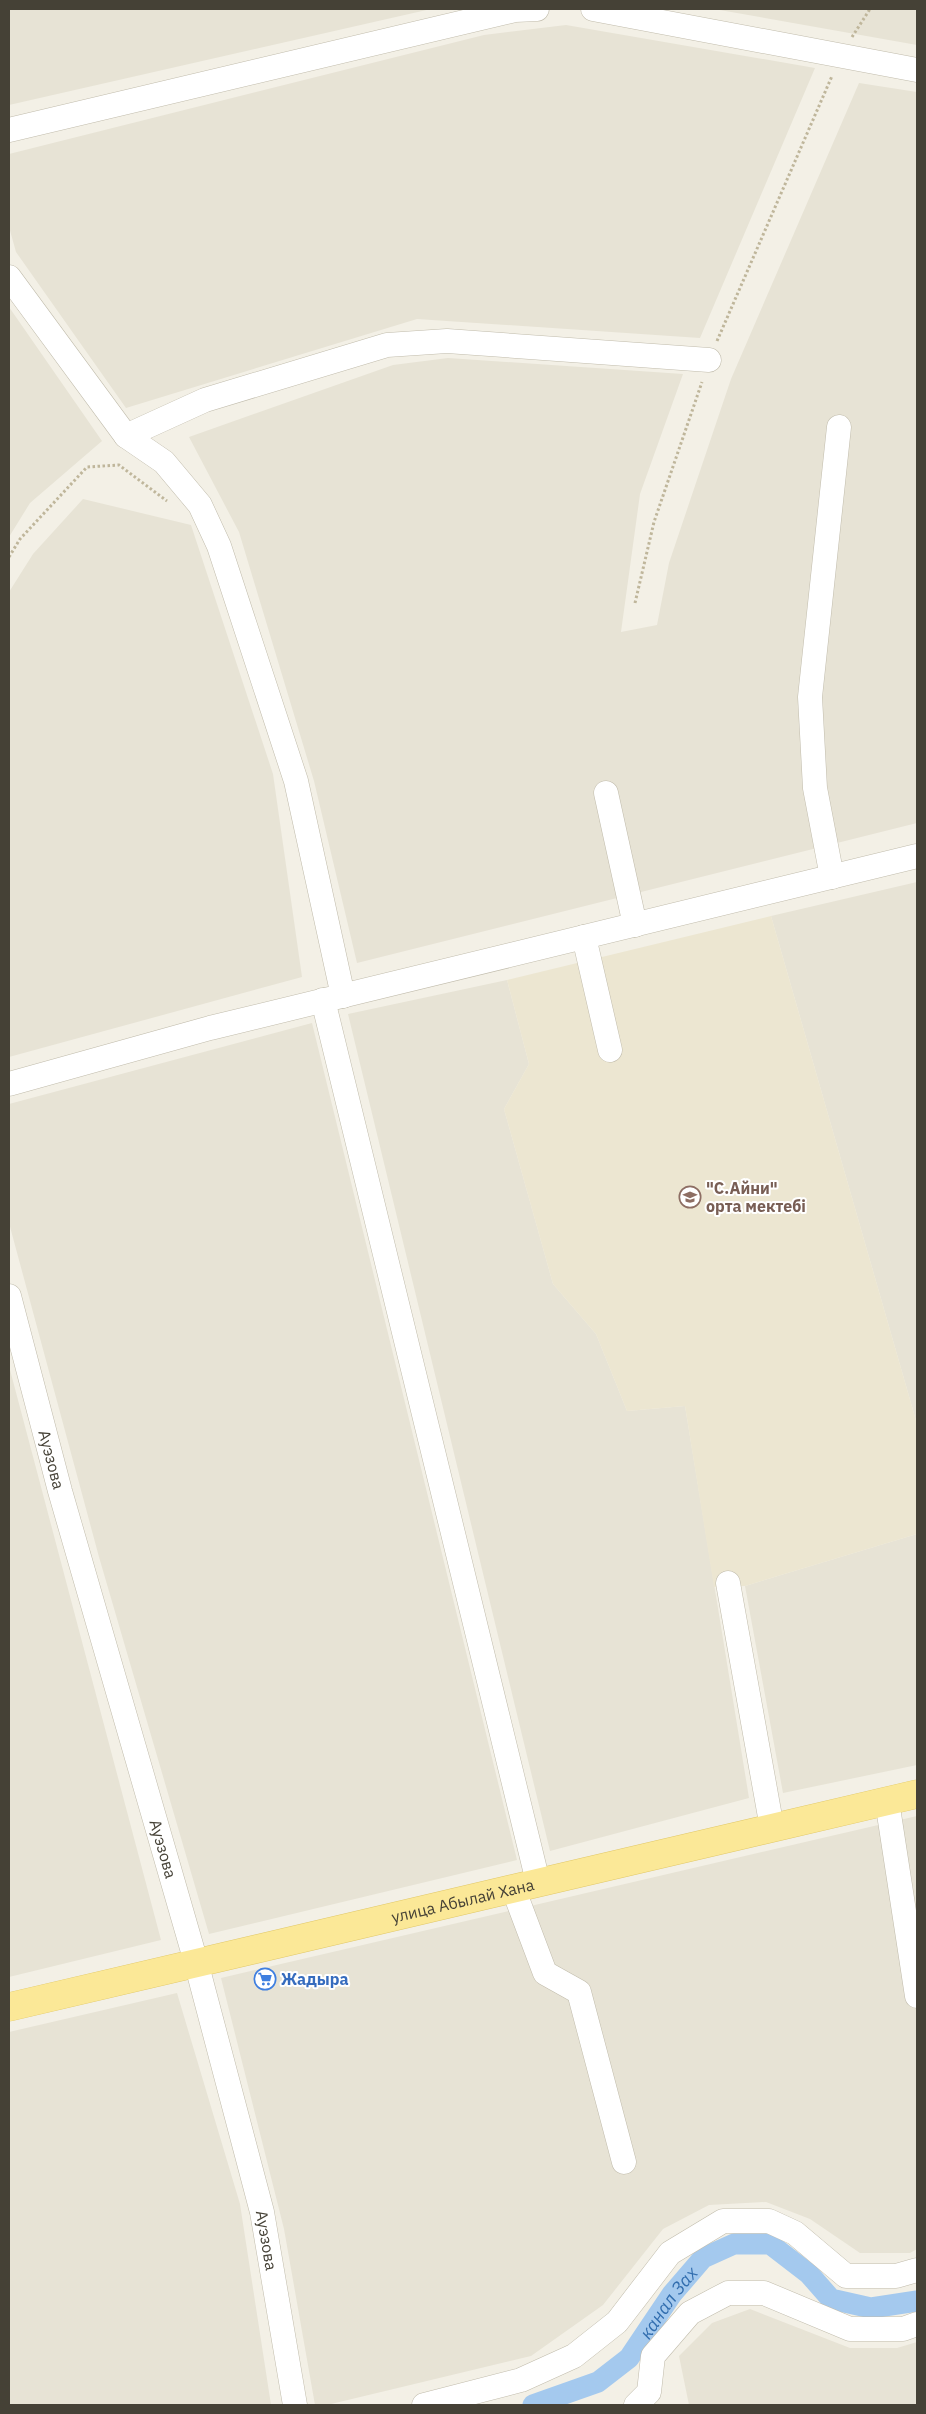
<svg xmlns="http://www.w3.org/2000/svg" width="926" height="2414" font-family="'IBM Plex Sans',sans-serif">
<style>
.residential{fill:#e7e3d5}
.education{fill:#ece6d1}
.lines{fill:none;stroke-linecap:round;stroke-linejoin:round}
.canal{stroke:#a4c9ee;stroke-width:21}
.minor-casing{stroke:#c1bcac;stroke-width:25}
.major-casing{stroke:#e0c767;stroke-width:29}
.path{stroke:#bfb69b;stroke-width:3;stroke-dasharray:2.5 2.5;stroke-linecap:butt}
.minor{stroke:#fff;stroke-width:24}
.major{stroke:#fbe897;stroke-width:28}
.labels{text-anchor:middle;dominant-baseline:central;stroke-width:4;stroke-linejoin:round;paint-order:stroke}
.education-label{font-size:16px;font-weight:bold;fill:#785e54;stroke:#fff;text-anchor:start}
.street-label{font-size:16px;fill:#454136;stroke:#fff}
.shop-label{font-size:16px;font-weight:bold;fill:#366cbe;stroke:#fff;text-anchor:start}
.water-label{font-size:18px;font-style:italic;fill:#326eaf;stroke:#fff}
</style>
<rect width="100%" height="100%" fill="#f3f0e6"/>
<!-- residential -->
<path class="residential" d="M 9,9 L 431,9 L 9,105 Z
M 714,9 L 917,9 L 917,45 Z
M 566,25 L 815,68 L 700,338 L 417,319 L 126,408 L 16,252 L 9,227 L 9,154 L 484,35 Z
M 859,83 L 917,92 L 917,823 L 357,963 L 314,781 L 239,532 L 189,437 L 393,365 L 448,358 L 683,374 L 640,494 L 621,632 L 657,625 L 669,563 L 731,379 Z
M 9,307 L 102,441 L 30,503 L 9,537 Z
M 83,499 L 191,525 L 273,774 L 302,977 L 9,1057 L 9,592 L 33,554 Z
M 917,882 L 917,1424 L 771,916 Z
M 507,980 L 529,1064 L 504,1109 L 553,1284 L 596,1334 L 627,1411 L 685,1406 L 749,1798 L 550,1851 L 348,1014 Z
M 312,1023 L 517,1860 L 209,1934 L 99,1557 L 9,1223 L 9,1104 Z
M 9,1366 L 161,1940 L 9,1977 Z
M 917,1534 L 917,1765 L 783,1793 L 745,1586 Z
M 917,1816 L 917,2249 L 910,2253 L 860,2253 L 810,2219 L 766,2202 L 709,2205 L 663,2229 L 603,2305 L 531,2356 L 327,2405 L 315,2405 L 284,2229 L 221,1978 Z
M 177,1993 L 240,2204 L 271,2405 L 9,2405 L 9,2032 Z
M 750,2309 L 850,2348 L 897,2348 L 917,2342 L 917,2405 L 689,2405 L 679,2356 L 712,2323 Z"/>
<!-- education -->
<path class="education" d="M 771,916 L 917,1424 L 917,1534 L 745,1586 L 714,1587 L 685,1406 L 627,1411 L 596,1334 L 553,1284 L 504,1109 L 529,1064 L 507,980 Z"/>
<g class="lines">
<!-- canal -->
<path class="canal" id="s1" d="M 533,2405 L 598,2382 L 629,2358 L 672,2294 L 703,2258 L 734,2244 L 770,2244 L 809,2274 L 831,2299 L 871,2308 L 917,2301"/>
<!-- minor casing -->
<g class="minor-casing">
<g id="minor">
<path d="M 593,9 L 917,70"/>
<path d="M 9,130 L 515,10 L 537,9"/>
<path d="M 9,277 L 126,436 L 164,462 L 200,505 L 219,546 L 296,781 L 343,996"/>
<path d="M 126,436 L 205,400 L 387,345 L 447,341 L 709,360"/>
<path d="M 606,793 L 635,925"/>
<path d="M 832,877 L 815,788 L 810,697 L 839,427"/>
<path d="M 584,937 L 610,1050"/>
<path d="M 323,1000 L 538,1882"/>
<path d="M 9,1084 L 210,1028 L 917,856"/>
<path id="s2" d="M 9,1296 L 60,1491 L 196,1962 L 262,2212 L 295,2405"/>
<path d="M 728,1583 L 772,1828"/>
<path d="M 887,1801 L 917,1996"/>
<path d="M 513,1888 L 545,1973 L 579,1992 L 624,2162"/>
<path d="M 424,2405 L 521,2380 L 574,2356 L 617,2322 L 670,2253 L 723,2221 L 769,2221 L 795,2233 L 846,2276 L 896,2276 L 917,2270"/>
<path d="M 636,2405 L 649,2392 L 653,2356 L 690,2313 L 728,2293 L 764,2293 L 850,2329 L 903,2329 L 917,2324"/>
</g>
</g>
<!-- major casing -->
<g class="major-casing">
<g id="major">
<path id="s3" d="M 9,2007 L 917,1794"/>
</g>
</g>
<!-- path -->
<path class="path" d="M 852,37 L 870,9
M 717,341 L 832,76
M 9,557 L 20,539 L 87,467 L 119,465 L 167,501
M 635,603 L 654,522 L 702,382"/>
<!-- minor -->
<use href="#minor" class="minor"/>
<!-- major -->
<use href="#major" class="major"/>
</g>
<!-- icons -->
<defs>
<g id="school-ring" transform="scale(1.125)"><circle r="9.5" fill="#fff" stroke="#8d6e63" stroke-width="1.5"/><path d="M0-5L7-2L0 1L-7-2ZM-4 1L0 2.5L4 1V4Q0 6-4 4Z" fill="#8d6e63"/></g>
<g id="supermarket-ring" transform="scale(1.125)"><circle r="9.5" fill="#fff" stroke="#3f7fe0" stroke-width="1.5"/><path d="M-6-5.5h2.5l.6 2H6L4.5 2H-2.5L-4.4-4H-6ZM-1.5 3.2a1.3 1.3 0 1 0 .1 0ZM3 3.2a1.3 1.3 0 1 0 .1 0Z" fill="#3f7fe0"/></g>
</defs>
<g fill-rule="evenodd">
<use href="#school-ring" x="690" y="1197"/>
<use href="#supermarket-ring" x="265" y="1979"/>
</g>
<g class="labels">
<!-- education labels -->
<g class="education-label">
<text x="706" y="1188">"С.Айни"<tspan x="706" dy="18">орта мектебі</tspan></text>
</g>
<!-- street labels -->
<g class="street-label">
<text stroke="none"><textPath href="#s2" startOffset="169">Ауэзова</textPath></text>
<text stroke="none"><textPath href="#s2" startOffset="574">Ауэзова</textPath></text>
<text stroke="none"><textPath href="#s3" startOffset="466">улица Абылай Хана</textPath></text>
<text stroke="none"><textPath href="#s2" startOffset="979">Ауэзова</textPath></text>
</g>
<!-- shop labels -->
<g class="shop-label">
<text x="281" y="1979">Жадыра</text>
</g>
<!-- water labels -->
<g class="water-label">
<text stroke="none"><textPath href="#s1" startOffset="176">канал Зах</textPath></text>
</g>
</g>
<!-- border -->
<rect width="926" height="2414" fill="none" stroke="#454136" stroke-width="20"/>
</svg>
